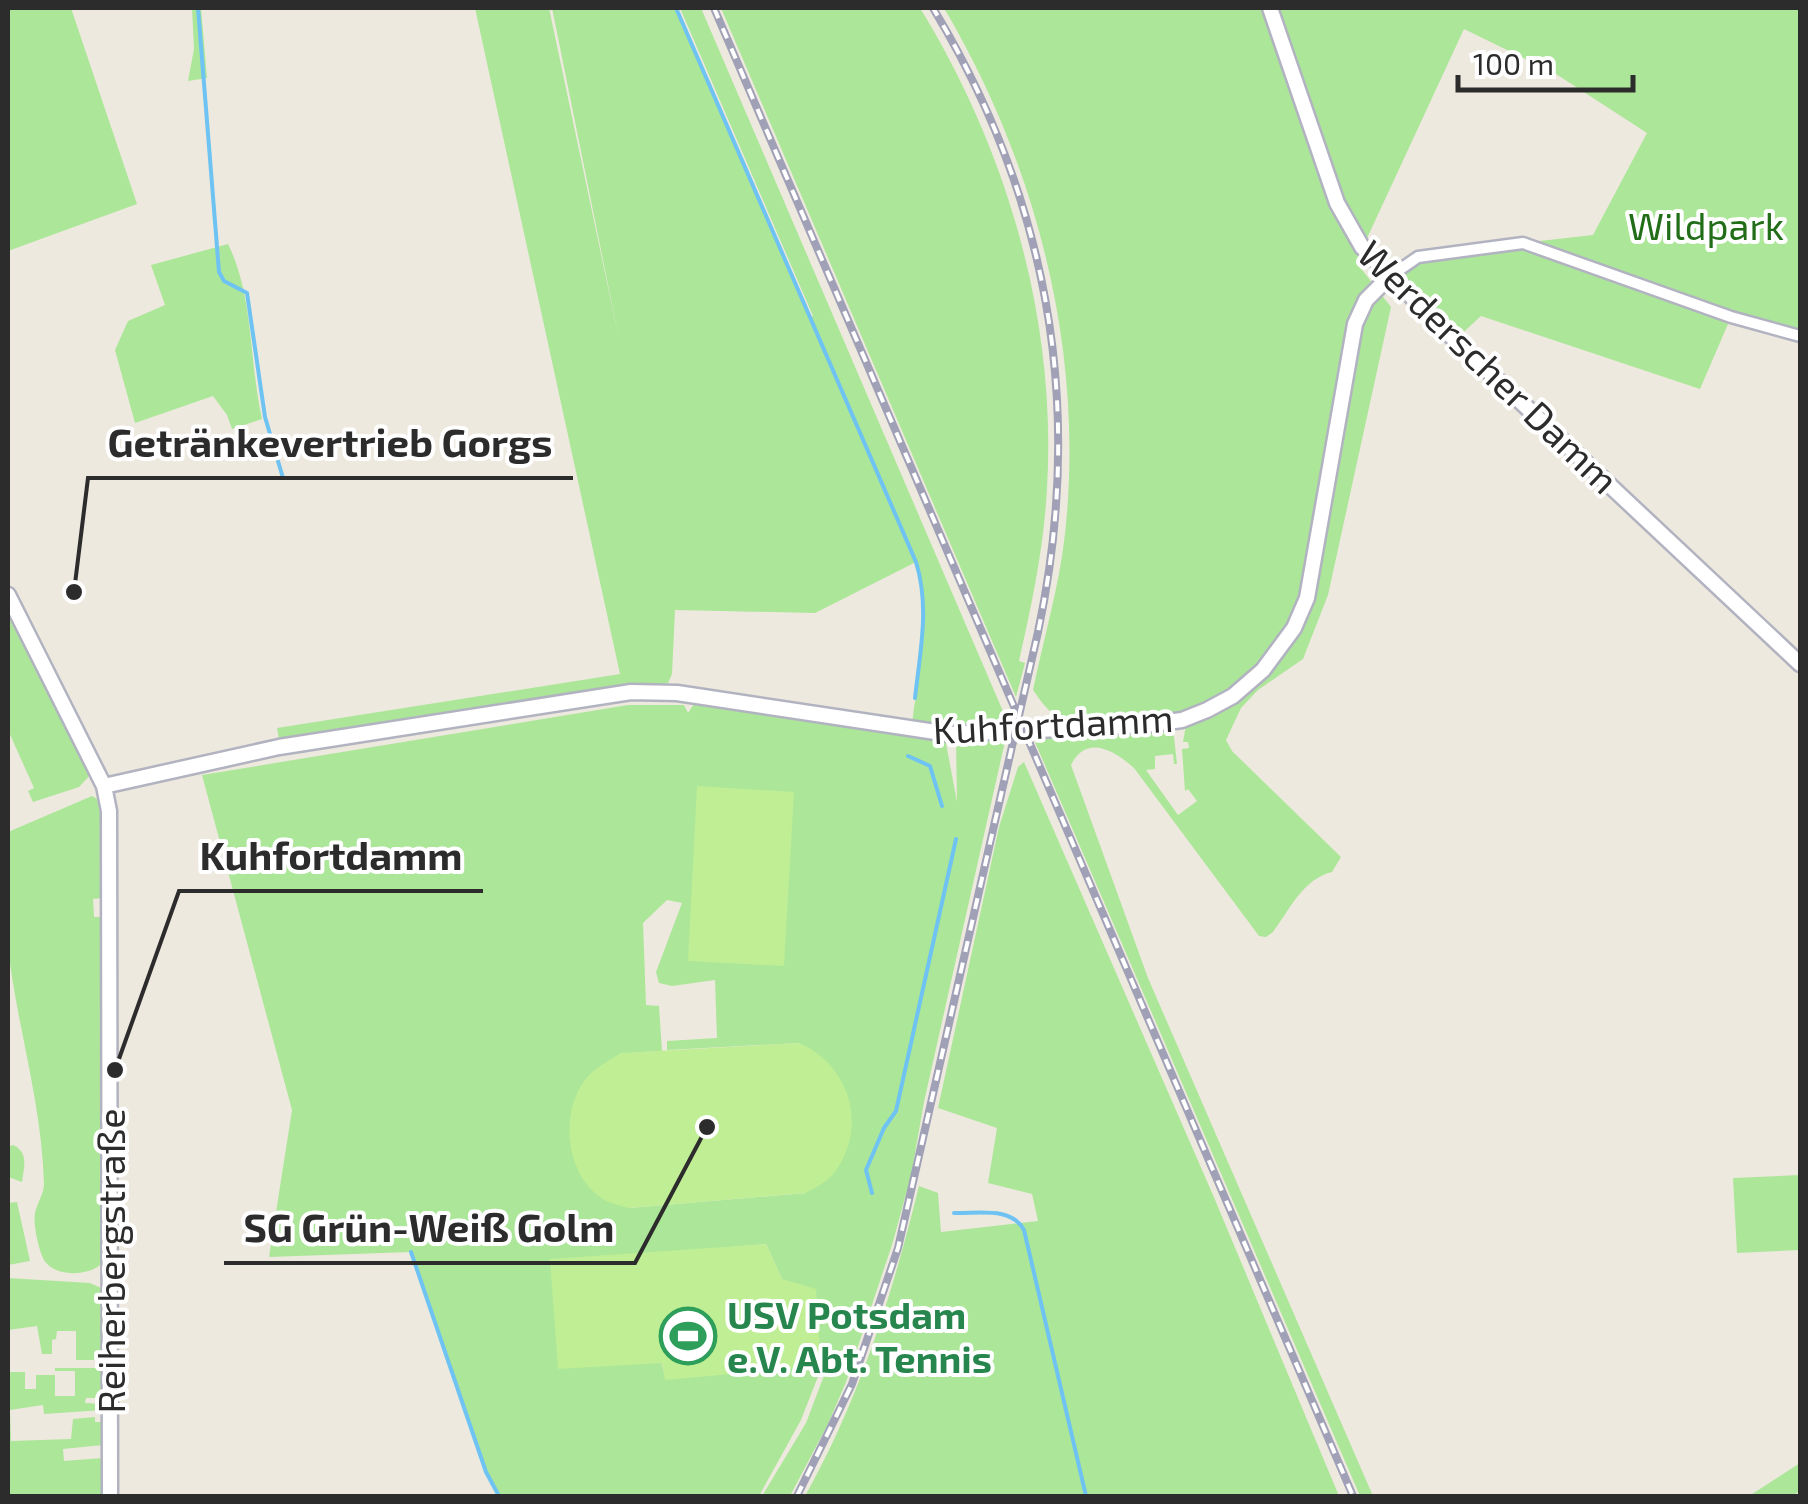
<svg xmlns="http://www.w3.org/2000/svg" width="1808" height="1504" font-family="'Exo 2',sans-serif">
<style>
.green{fill:#ace699;fill-rule:evenodd}
.pitch{fill:#bfee95}
.lines{fill:none;stroke-linecap:round;stroke-linejoin:round}
.stream{stroke:#6ec3f3;stroke-width:4}
.street-casing{stroke:#b2b3c0;stroke-width:15}
.secondary-casing{stroke:#b2b3c0;stroke-width:19}
.street{stroke:#fff;stroke-width:10}
.secondary{stroke:#fff;stroke-width:14}
.rail-casing{stroke:#a0a1b7;stroke-width:8}
.rail{stroke:#fff;stroke-width:4;stroke-dasharray:11;stroke-linecap:butt}
.labels{text-anchor:middle;dominant-baseline:central;stroke-width:8;stroke-linejoin:round;paint-order:stroke}
.park-label{font-size:38px;fill:#216d18;stroke:#fff}
.street-label{font-size:38px;fill:#2c2c2c;stroke:#fff}
.leisure-label{font-size:38px;font-weight:bold;fill:#27864d;stroke:#fff;text-anchor:start}
.leader{fill:none;stroke:#2c2c2c;stroke-width:4}
.callout-dot{fill:#2c2c2c;stroke:#fff;stroke-width:4}
.callout-label{font-size:40px;text-anchor:middle;font-weight:bold;fill:#2c2c2c;stroke:#fff;stroke-width:8;stroke-linejoin:round;paint-order:stroke}
</style>
<rect width="100%" height="100%" fill="#eee9de"/>
<!-- green -->
<path class="green" d="M 8,8 L 71,8 L 137,204 L 8,251 Z
M 192,8 L 201,8 L 207,78 L 188,81 L 194,49 Z
M 475,8 L 549,8 L 619,339 L 552,8 L 676,8 L 811,317 L 813,316 L 680,8 L 701,8 L 1008,723 L 949,729 L 912,724 C 918,672 934,612 916,562 L 815,613 L 675,610 L 672,674 L 668,683 L 280,744 L 277,728 L 620,674 Z
M 721,8 L 920,8 C 1007,149 1057,320 1047,488 C 1044,547 1032,603 1019,661 L 1025,663 L 1016,697 Z
M 944,8 L 1800,8 L 1800,336 L 1731,317 L 1700,389 L 1481,316 L 1455,340 L 1389,277 L 1408,263 L 1450,251 L 1593,235 L 1647,133 L 1556,74 L 1464,29 L 1356,262 L 1391,307 L 1328,595 L 1303,659 L 1258,690 L 1241,708 L 1226,740 L 1232,751 L 1341,857 L 1332,872 C 1303,879 1290,909 1273,932 L 1266,937 L 1259,936 L 1134,768 C 1116,752 1087,733 1071,765 L 1148,978 L 1373,1496 L 1360,1496 L 1032,735 L 1173,728 L 1177,764 L 1174,764 L 1173,754 L 1155,756 L 1155,769 L 1146,770 L 1178,815 L 1197,801 L 1188,789 L 1185,791 L 1182,749 L 1189,748 L 1188,742 L 1183,742 L 1186,725 L 1236,701 L 1270,672 C 1239,678 1215,703 1185,714 C 1172,719 1070,724 1060,718 C 1048,712 1040,700 1033,690 C 1043,640 1059,588 1065,534 C 1085,351 1037,166 944,8 Z
M 228,244 C 254,297 249,361 262,419 L 232,429 L 227,415 L 213,396 L 135,423 L 115,350 L 128,321 L 165,305 L 151,265 Z
M 8,607 L 91,774 L 79,787 L 33,802 L 28,791 L 34,788 L 8,730 Z
M 696,701 L 945,738 L 957,802 L 956,740 L 1006,737 L 924,1102 L 911,1176 L 892,1245 L 846,1382 L 828,1424 L 790,1496 L 762,1496 L 806,1423 L 825,1373 L 819,1374 L 801,1420 L 759,1496 L 499,1496 L 486,1472 L 411,1252 L 269,1257 L 292,1110 L 202,775 L 628,705 L 684,705 L 688,713 ZM 667,900 L 682,903 L 656,972 L 659,983 L 672,986 L 715,980 L 717,1038 L 667,1041 L 667,1050 L 799,1043 L 806,1193 L 629,1208 L 586,1079 C 613,1053 626,1053 662,1051 L 659,1006 L 646,1005 L 643,923 ZM 766,1244 L 782,1279 L 666,1380 L 633,1255 Z
M 1024,762 L 1213,1195 L 1339,1496 L 805,1496 C 860,1398 892,1295 919,1186 L 938,1193 L 941,1232 L 1038,1221 L 1032,1194 L 988,1183 L 997,1128 L 938,1108 L 999,827 L 1018,767 Z
M 92,796 L 97,799 L 102,814 L 102,898 L 93,899 L 94,917 L 102,917 L 103,1262 C 91,1277 52,1278 43,1258 C 38,1247 33,1224 35,1213 C 37,1203 44,1194 44,1184 C 42,1104 17,1026 8,948 C 3,911 8,870 8,832 Z
M 13,1145 C 29,1152 24,1167 22,1182 L 8,1177 L 8,1147 Z
M 1800,1175 L 1800,1250 L 1737,1253 L 1733,1178 Z
M 17,1202 L 30,1261 L 8,1265 L 8,1203 Z
M 8,1278 L 90,1283 L 101,1288 L 103,1360 L 76,1360 L 76,1331 L 57,1331 L 56,1339 L 52,1340 L 52,1354 L 42,1354 L 37,1326 L 8,1330 Z
M 55,1368 L 103,1368 L 103,1398 L 86,1398 L 85,1403 L 103,1404 L 103,1410 L 44,1414 L 43,1405 L 10,1410 L 11,1441 L 71,1439 L 73,1419 L 95,1417 L 95,1422 L 103,1422 L 103,1445 L 63,1449 L 64,1461 L 103,1458 L 103,1496 L 8,1496 L 8,1372 L 25,1372 L 25,1389 L 36,1389 L 36,1375 L 55,1375 L 55,1396 L 75,1396 L 75,1371 L 55,1371 Z
M 1800,1463 L 1800,1491 L 1792,1496 L 1749,1496 Z"/>
<!-- pitch -->
<path class="pitch" d="M 697,786 L 794,792 L 784,966 L 688,961 Z
M 799,1043 C 848,1064 868,1123 837,1169 C 829,1181 817,1187 805,1193 L 629,1208 C 622,1206 613,1204 606,1201 C 566,1178 559,1117 584,1081 C 594,1068 608,1061 621,1053 Z
M 766,1244 L 782,1279 L 816,1289 L 821,1366 L 665,1380 L 662,1363 L 558,1369 L 550,1259 Z"/>
<g class="lines">
<!-- stream -->
<path class="stream" d="M 198,8 L 219,272 L 224,281 L 247,293 L 265,417 L 283,478
M 676,8 L 916,562 C 930,607 920,652 915,698
M 908,756 L 930,766 L 942,806
M 872,1193 L 866,1170 L 884,1128 L 896,1111 L 956,839
M 954,1213 C 977,1214 1011,1206 1024,1230 L 1086,1496
M 411,1252 L 486,1472 L 499,1496"/>
<!-- street casing -->
<g class="street-casing">
<path id="street" d="M 1389,277 L 1418,257 L 1523,243 L 1731,317 L 1800,336"/>
</g>
<!-- secondary casing -->
<g class="secondary-casing">
<path id="secondary" d="M 1270,8 L 1337,203 L 1362,247 L 1455,340 L 1800,664
M 8,595 L 104,786 L 109,811 L 110,1496
M 104,786 L 279,747 L 631,692 L 677,693 L 949,734 L 1144,725 L 1182,720 L 1207,710 L 1233,696 L 1263,670 L 1294,628 L 1307,598 L 1355,324 L 1366,300 L 1389,277"/>
</g>
<!-- street -->
<use href="#street" class="street"/>
<!-- secondary -->
<use href="#secondary" class="secondary"/>
<!-- rail casing -->
<g class="rail-casing">
<path id="rail" d="M 714,8 L 1353,1496
M 797,1496 L 852,1384 L 898,1248 L 1038,632 C 1085,410 1050,202 933,8"/>
</g>
<!-- rail -->
<use href="#rail" class="rail"/>
</g>
<!-- icons -->
<defs>
<g id="stadium-ring" transform="scale(2.875)"><circle r="9.5" fill="#fff" stroke="#2e9e5b" stroke-width="1.5"/><path d="M0-5a6.5 5 0 1 0 0 10a6.5 5 0 1 0 0-10ZM-3.5-1.8h7v3.6h-7Z" fill="#2e9e5b"/></g>
</defs>
<g fill-rule="evenodd">
<use href="#stadium-ring" x="688" y="1336"/>
</g>
<g class="labels">
<!-- park labels -->
<g class="park-label">
<text x="1706" y="225">Wildpark</text>
</g>
<!-- street labels -->
<g class="street-label">
<text transform="translate(1489 366) rotate(44)">Werderscher Damm</text>
<text transform="translate(1053 723) rotate(-3)">Kuhfortdamm</text>
<text transform="translate(110 1261) rotate(-90)">Reiherbergstraße</text>
</g>
<!-- leisure labels -->
<g class="leisure-label">
<text x="727" y="1314">USV Potsdam<tspan x="727" dy="44">e.V. Abt. Tennis</tspan></text>
</g>
</g>
<!-- callouts -->
<path class="leader" d="M74 592L88 478H573M115 1070L179 891H483M707 1127L635 1263H224"/>
<g class="callout-dot">
<circle cx="74" cy="592" r="10"/>
<circle cx="115" cy="1070" r="10"/>
<circle cx="707" cy="1127" r="10"/>
</g>
<g class="callout-label">
<text x="330" y="457">Getränkevertrieb Gorgs</text>
<text x="331" y="870">Kuhfortdamm</text>
<text x="429" y="1242">SG Grün-Weiß Golm</text>
</g>
<!-- border -->
<rect width="1808" height="1504" fill="none" stroke="#2c2c2c" stroke-width="20"/>
<!-- scale -->
<path d="M1458 75v15h175v-15" fill="none" stroke="#2c2c2c" stroke-width="5"/>
<text x="1473" y="75" font-size="30" fill="#2c2c2c" stroke="#ffffff" stroke-width="8" paint-order="stroke">100 m</text>
</svg>
